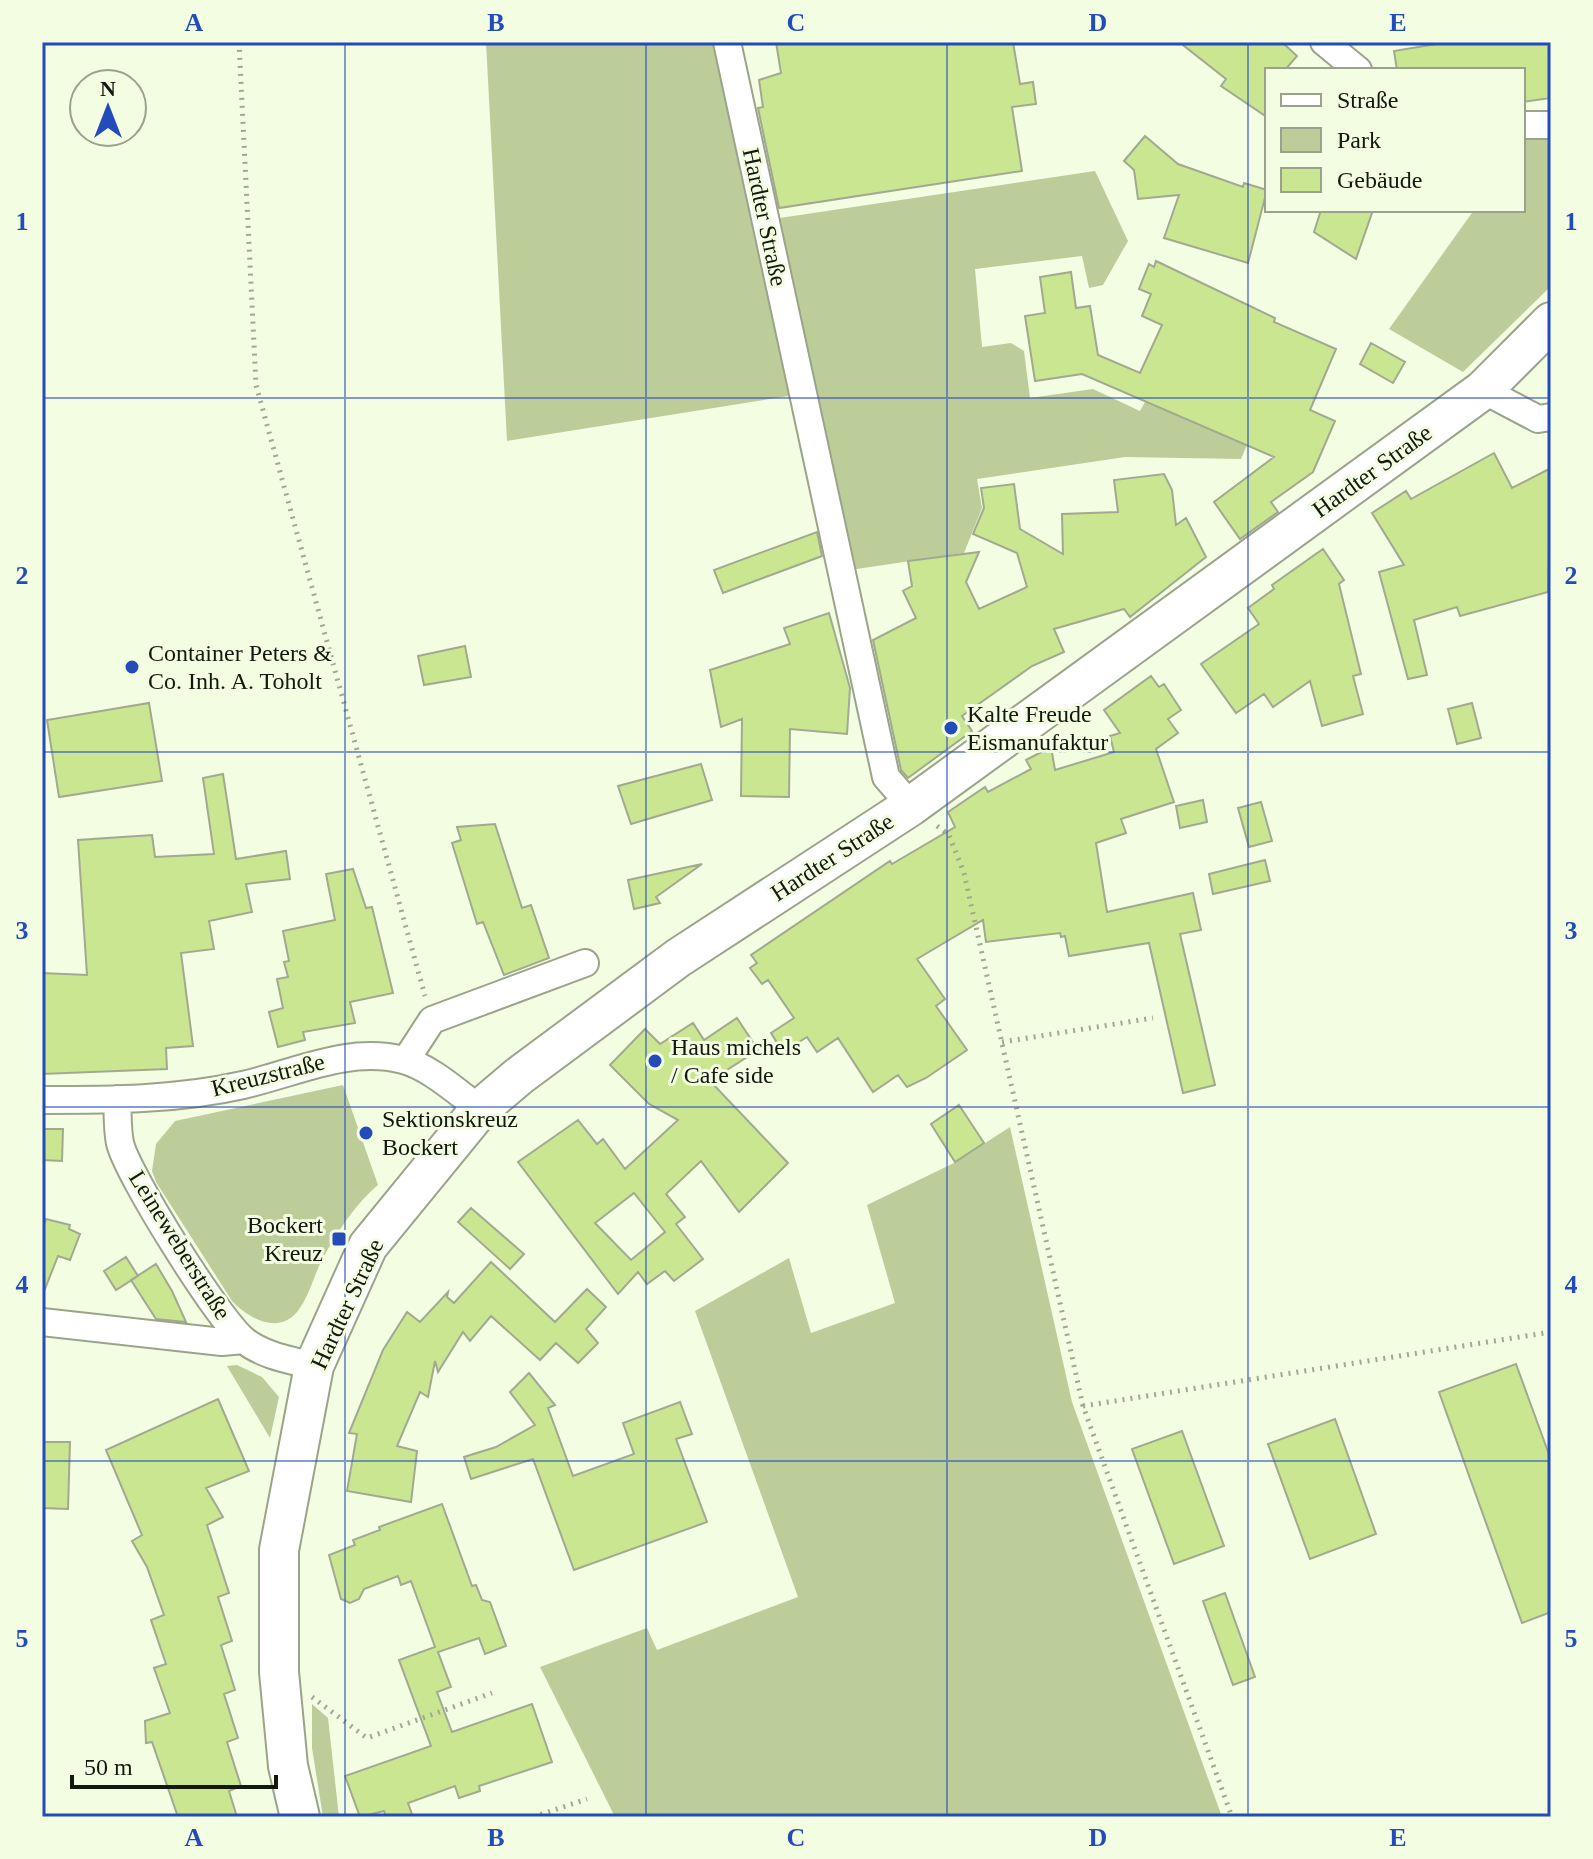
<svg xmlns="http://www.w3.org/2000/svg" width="1593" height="1859" font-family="Georgia,serif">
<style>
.green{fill:#bccd9a}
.building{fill:#cbe691;stroke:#a1aa90;stroke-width:2;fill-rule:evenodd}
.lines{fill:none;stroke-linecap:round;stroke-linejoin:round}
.street-casing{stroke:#9ba48a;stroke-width:30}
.secondary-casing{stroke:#9ba48a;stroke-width:42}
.path{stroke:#a1a893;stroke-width:5;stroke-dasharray:2 6;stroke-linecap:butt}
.street{stroke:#fff;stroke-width:26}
.secondary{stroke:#fff;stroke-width:38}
.grid{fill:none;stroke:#234bba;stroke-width:2;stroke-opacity:0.55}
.poi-dot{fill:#234bba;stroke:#f3fde2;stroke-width:3}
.labels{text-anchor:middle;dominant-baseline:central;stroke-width:6;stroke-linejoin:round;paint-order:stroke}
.street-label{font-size:24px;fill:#15180e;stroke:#f3fde2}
.poi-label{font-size:24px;fill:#15180e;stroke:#f3fde2;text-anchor:start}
.neatline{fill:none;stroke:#234bba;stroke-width:3}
.grid-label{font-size:26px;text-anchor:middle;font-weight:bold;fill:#234bba}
</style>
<rect width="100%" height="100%" fill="#f3fde2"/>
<!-- green -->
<path class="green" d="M 486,42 L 718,43 L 795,395 L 507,441 Z
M 1523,133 L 1551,133 L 1551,286 L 1463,372 L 1389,329 L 1474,210 L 1523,210 Z
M 1095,171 L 1128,241 L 1103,285 L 1089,288 L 1082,256 L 975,269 L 982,347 L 1011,343 L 1024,351 L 1030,398 L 1093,389 L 1140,411 L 1145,402 L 1247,445 L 1241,459 L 1125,457 L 977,479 L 982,508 L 964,553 L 850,570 L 773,219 Z
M 343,1085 L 378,1185 C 354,1205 333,1238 319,1266 C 313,1280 307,1300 297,1312 C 278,1335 248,1318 232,1301 L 156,1182 L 152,1171 L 156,1144 L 175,1121 Z
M 1010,1127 L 1072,1402 L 1222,1817 L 615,1817 L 540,1667 L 647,1628 L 657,1650 L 798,1597 L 695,1311 L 789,1258 L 811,1333 L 895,1303 L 867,1205 L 954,1163 Z
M 237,1365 L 262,1377 L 279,1397 L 270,1438 L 227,1366 Z
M 312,1704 L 328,1718 L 339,1817 L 323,1817 L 312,1748 Z"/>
<!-- building -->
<path class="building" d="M 776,42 L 1013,42 L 1020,84 L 1033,82 L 1036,104 L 1012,107 L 1022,171 L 779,208 L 758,108 L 763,107 L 759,80 L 781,73 Z
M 1179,42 L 1282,42 L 1297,56 L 1285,70 L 1267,70 L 1267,117 L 1221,86 L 1226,79 Z
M 1448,42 L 1551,42 L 1551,98 L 1523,102 L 1523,70 L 1397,70 L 1394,51 Z
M 1145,136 L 1178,164 L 1243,187 L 1244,183 L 1267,190 L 1248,263 L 1164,238 L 1179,195 L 1138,199 L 1134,170 L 1124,161 Z
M 1321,210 L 1373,210 L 1356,259 L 1314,232 Z
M 1156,261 L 1275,318 L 1274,322 L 1336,349 L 1310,410 L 1335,421 L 1313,472 L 1271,502 L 1278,512 L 1240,539 L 1214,502 L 1274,457 L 1082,374 L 1035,381 L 1025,316 L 1045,313 L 1040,277 L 1071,272 L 1076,308 L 1090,306 L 1098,355 L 1140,373 L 1162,325 L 1142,316 L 1151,294 L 1139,289 L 1149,264 L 1154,267 Z
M 1371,343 L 1405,362 L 1393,383 L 1360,364 Z
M 1494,453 L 1512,488 L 1551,468 L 1548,592 L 1460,616 L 1457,607 L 1414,620 L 1427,675 L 1408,679 L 1379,572 L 1404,565 L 1372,513 L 1406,491 L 1411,499 Z
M 1164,474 L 1172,490 L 1176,525 L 1186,518 L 1206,557 L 1130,617 L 1124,609 L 1054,629 L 1064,652 L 1032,666 L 962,716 L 972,731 L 908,778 L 901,770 L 873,640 L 916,618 L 903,591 L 912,586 L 908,561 L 979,552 L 966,582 L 979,609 L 1027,587 L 1017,553 L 973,534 L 984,508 L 981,488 L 1014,484 L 1020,529 L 1063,554 L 1062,514 L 1118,512 L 1114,480 Z
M 817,532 L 822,556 L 723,593 L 714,570 Z
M 1323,549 L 1344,580 L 1339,584 L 1361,674 L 1353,676 L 1363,714 L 1322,726 L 1310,681 L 1273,707 L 1264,694 L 1236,713 L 1201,664 L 1259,624 L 1248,608 L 1274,589 L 1272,585 Z
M 829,613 L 850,688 L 847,734 L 790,729 L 789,797 L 741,796 L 742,719 L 721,727 L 710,670 L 790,644 L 784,628 Z
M 465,646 L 471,677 L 424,685 L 418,656 Z
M 1151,676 L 1159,687 L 1164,684 L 1181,710 L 1168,719 L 1178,733 L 1156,749 L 1174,802 L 1121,819 L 1126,833 L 1096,843 L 1107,912 L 1193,893 L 1201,930 L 1180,934 L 1215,1085 L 1183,1093 L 1149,943 L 1069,956 L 1065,936 L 1061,937 L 1060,933 L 986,942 L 983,920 L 917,959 L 945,999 L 936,1006 L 967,1050 L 926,1078 L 907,1087 L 898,1075 L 873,1092 L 838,1038 L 817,1052 L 807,1037 L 783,1052 L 771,1033 L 794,1018 L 768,980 L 762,984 L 750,968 L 757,963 L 751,955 L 890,861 L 892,864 L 955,827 L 948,812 L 985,787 L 988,792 L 1031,769 L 1026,760 L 1051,747 L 1055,770 L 1114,752 L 1110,736 L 1120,733 L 1104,710 Z
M 149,703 L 162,781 L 59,797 L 47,720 Z
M 1472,703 L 1481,738 L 1457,744 L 1448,709 Z
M 701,764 L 712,800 L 631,824 L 618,786 Z
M 223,774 L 236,859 L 286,851 L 290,879 L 246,884 L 252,912 L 209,921 L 214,949 L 181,953 L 193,1046 L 166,1048 L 167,1069 L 42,1074 L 42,973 L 87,975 L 78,840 L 152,835 L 155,857 L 214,854 L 203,778 Z
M 1203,800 L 1207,822 L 1180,828 L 1176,806 Z
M 1261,802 L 1272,841 L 1249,847 L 1238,808 Z
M 495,824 L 522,908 L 531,905 L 549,958 L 504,975 L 483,922 L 477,924 L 452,843 L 461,840 L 457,827 Z
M 1265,860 L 1270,881 L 1213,894 L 1209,874 Z
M 702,864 L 656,897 L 660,903 L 634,909 L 628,880 Z
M 353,869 L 366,908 L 372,907 L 393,993 L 350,1002 L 355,1023 L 303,1032 L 305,1040 L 278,1047 L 269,1012 L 283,1008 L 277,979 L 288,977 L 284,962 L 289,961 L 283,931 L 335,920 L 326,874 Z
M 737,1018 L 758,1050 L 710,1081 L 788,1163 L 739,1212 L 701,1161 L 666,1194 L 685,1217 L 676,1224 L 703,1259 L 674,1281 L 665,1271 L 647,1284 L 638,1272 L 618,1294 L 518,1162 L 578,1120 L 597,1144 L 603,1139 L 625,1169 L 678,1120 L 649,1104 L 610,1065 L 645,1029 L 660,1044 L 693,1023 L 704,1040 ZM 634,1193 L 665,1232 L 631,1260 L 595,1223 Z
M 959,1105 L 984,1143 L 955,1162 L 931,1124 Z
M 42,1129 L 63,1129 L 62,1161 L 42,1160 Z
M 471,1208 L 524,1254 L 510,1269 L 458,1222 Z
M 46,1219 L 70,1225 L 69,1229 L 80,1234 L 70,1260 L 58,1256 L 43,1294 L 42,1230 Z
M 126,1257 L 138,1276 L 116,1290 L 104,1271 Z
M 491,1262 L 555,1322 L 587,1289 L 606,1307 L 586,1329 L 598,1343 L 578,1363 L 556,1343 L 540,1360 L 491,1316 L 470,1341 L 463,1332 L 438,1372 L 435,1361 L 428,1397 L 420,1392 L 397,1446 L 417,1451 L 411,1502 L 347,1491 L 357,1434 L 349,1433 L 383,1350 L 407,1312 L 420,1322 L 448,1292 L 447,1297 L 454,1303 Z
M 156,1264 L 172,1291 L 186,1322 L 156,1319 L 131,1280 Z
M 1516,1364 L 1551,1460 L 1551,1612 L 1522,1623 L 1439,1392 Z
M 529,1373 L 555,1405 L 548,1408 L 573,1476 L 634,1454 L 623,1423 L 680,1402 L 692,1434 L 676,1439 L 707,1522 L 574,1570 L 533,1459 L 471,1479 L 464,1457 L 496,1447 L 535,1425 L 510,1392 Z
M 218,1399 L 249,1471 L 206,1488 L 223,1517 L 207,1525 L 229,1593 L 218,1597 L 232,1641 L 221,1645 L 235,1690 L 224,1694 L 238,1738 L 227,1742 L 241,1786 L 229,1791 L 237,1817 L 178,1817 L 152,1742 L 146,1743 L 145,1721 L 170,1713 L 154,1668 L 166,1664 L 151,1620 L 164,1615 L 147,1567 L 132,1541 L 142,1535 L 106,1450 Z
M 1335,1419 L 1376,1534 L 1310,1559 L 1268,1444 Z
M 1182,1431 L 1224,1546 L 1174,1564 L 1132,1449 Z
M 42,1442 L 70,1442 L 68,1509 L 42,1508 Z
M 442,1504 L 472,1586 L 476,1585 L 482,1600 L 490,1602 L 506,1646 L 485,1654 L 479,1638 L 438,1652 L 451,1687 L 437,1692 L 452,1732 L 532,1704 L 552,1762 L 479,1786 L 480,1791 L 459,1798 L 455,1786 L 408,1803 L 413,1817 L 386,1817 L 384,1811 L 360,1817 L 345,1776 L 431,1746 L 399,1660 L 435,1647 L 411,1581 L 401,1585 L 398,1576 L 364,1589 L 359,1599 L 350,1603 L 341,1599 L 329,1555 L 355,1545 L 353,1540 L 380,1530 L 379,1527 Z
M 1225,1593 L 1255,1677 L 1233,1685 L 1203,1601 Z"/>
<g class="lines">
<!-- street casing -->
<g class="street-casing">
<path id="street" d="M 727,42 L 886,777 L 911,806
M 1324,42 L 1358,70
M 1523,125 L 1551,125
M 1483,390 L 1538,419 L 1551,417
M 406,1060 L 432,1020 L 585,963
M 117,1099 C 118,1113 117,1129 120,1143 C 127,1174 219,1321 245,1341 C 264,1356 291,1360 314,1366
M 42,1100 C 109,1100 177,1100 243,1085 C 296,1073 348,1046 403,1060 C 430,1067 458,1093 480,1109
M 42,1322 L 222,1342 L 244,1340"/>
</g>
<!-- secondary casing -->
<g class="secondary-casing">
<path id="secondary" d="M 300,1817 L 288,1766 L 279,1672 L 279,1550 L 314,1366 L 368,1246 L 480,1109 L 519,1076 L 678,958 L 911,806 L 1483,390 L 1551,322"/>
</g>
<!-- path -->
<path class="path" d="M 239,42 L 256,385 L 425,996
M 937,826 L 949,835 L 964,873 L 1083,1406 L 1232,1817
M 1002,1042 L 1153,1018
M 1083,1406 L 1551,1332
M 312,1697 L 367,1738 L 492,1693
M 533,1817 L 587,1799"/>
<!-- street -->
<use href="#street" class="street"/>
<!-- secondary -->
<use href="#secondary" class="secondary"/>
</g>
<!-- grid -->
<path class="grid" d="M 345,42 L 345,1817M 646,42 L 646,1817M 947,42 L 947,1817M 1248,42 L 1248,1817M 42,398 L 1551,398M 42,752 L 1551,752M 42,1107 L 1551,1107M 42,1461 L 1551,1461"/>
<!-- markers -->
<g class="poi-dot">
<circle cx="132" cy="667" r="8"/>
<circle cx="951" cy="728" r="8"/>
<circle cx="655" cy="1061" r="8"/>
<circle cx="366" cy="1133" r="8"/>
<rect x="331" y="1231" width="16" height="16" rx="4"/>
</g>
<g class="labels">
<!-- street labels -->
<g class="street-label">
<text transform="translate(765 217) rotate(78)">Hardter Straße</text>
<text transform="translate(1372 471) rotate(-36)">Hardter Straße</text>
<text transform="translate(832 857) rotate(-33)">Hardter Straße</text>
<text transform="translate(268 1075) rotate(-14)">Kreuzstraße</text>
<text transform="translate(180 1245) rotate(58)">Leineweberstraße</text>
<text transform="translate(347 1304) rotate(-65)">Hardter Straße</text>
</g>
<!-- poi labels -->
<g class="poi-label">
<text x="148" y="653">Container Peters &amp;<tspan x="148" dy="28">Co. Inh. A. Toholt</tspan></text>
<text x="967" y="714">Kalte Freude<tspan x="967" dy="28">Eismanufaktur</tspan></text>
<text x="671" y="1047">Haus michels<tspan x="671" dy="28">/ Cafe side</tspan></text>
<text x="382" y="1119">Sektionskreuz<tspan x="382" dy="28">Bockert</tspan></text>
<text x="323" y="1225" text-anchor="end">Bockert<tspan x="323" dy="28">Kreuz</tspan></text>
</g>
</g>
<!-- border -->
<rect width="1593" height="1859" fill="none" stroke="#f3fde2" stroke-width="88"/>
<!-- legend -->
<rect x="1265" y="68" width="260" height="144" fill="#f3fde2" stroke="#9aa18d" stroke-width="2"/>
<rect x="1281" y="94" width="40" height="12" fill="#ffffff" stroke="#9aa18d" stroke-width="2"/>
<text x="1337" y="108" font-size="24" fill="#15180e">Straße</text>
<rect x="1281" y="128" width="40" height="24" fill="#bccd9a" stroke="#9aa18d" stroke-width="2"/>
<text x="1337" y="148" font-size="24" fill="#15180e">Park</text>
<rect x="1281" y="168" width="40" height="24" fill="#cbe691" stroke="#9aa18d" stroke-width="2"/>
<text x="1337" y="188" font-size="24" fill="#15180e">Gebäude</text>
<!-- north arrow -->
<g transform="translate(108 108)"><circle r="38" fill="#f3fde2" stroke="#9aa18d" stroke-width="2"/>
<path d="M0-6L14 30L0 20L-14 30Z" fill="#234bba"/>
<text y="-12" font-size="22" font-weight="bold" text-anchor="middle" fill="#15180e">N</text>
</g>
<!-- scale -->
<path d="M72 1775v12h204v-12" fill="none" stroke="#15180e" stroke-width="4"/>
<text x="84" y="1775" font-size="24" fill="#15180e" stroke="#f3fde2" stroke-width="6" paint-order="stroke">50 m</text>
<rect x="44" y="44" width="1505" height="1771" class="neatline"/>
<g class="grid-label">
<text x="194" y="31">A</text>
<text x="496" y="31">B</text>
<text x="796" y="31">C</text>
<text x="1098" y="31">D</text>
<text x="1398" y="31">E</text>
<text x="22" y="230">1</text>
<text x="1571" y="230">1</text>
<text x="22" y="584">2</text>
<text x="1571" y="584">2</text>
<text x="22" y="939">3</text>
<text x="1571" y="939">3</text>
<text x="22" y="1293">4</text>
<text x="1571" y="1293">4</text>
<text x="22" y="1647">5</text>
<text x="1571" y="1647">5</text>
<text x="194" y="1846">A</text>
<text x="496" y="1846">B</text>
<text x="796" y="1846">C</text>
<text x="1098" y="1846">D</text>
<text x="1398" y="1846">E</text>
</g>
</svg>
